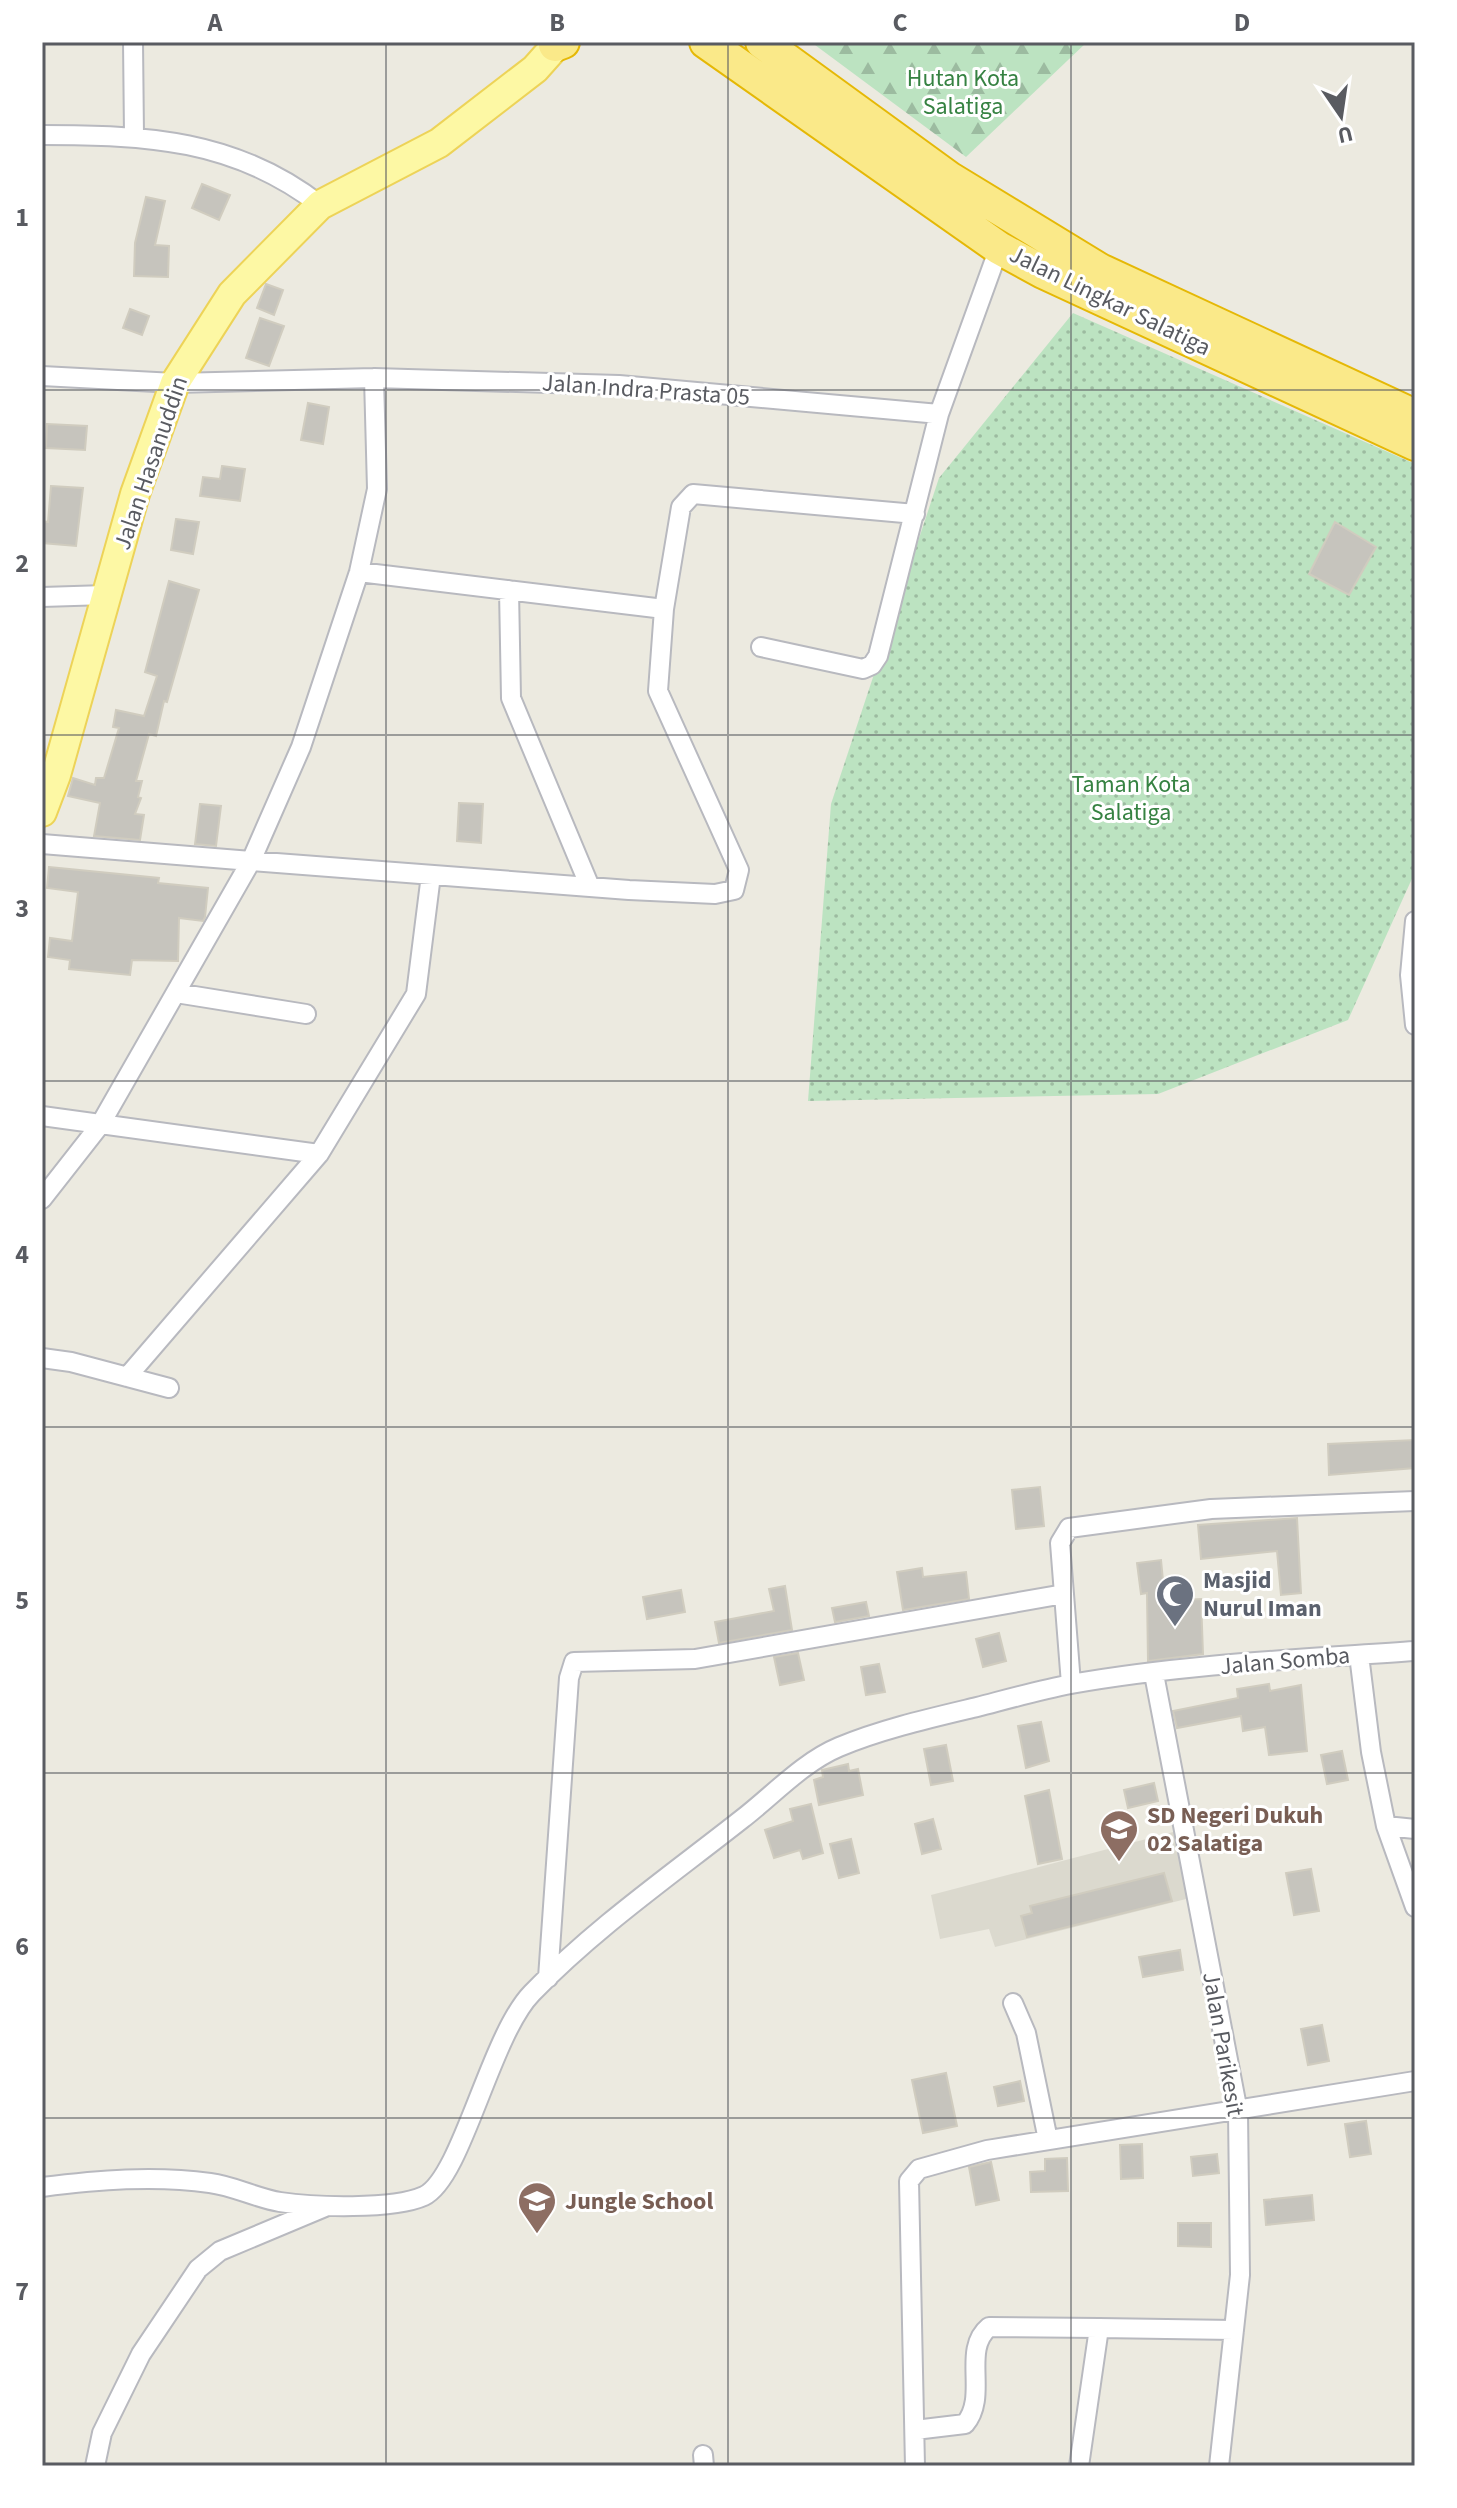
<svg xmlns="http://www.w3.org/2000/svg" width="1457" height="2508" font-family="'Source Sans 3',sans-serif">
<style>
.education{fill:#dbd9ce}
.forest{fill:url(#forest-firs)}
.park{fill:url(#park-dots)}
.building{fill:#c6c4bd;stroke:#d0ccbf;stroke-width:2}
.lines{fill:none;stroke-linecap:round;stroke-linejoin:round}
.street-casing{stroke:#b8b9bf;stroke-width:22}
.primary-casing{stroke:#edd358;stroke-width:32}
.highway-casing{stroke:#e5b806;stroke-width:36}
.street{stroke:#fff;stroke-width:18}
.primary{stroke:#fdf8a4;stroke-width:28}
.highway{stroke:#fae989;stroke-width:32}
.grid{fill:none;stroke:#595b61;stroke-width:2;stroke-opacity:0.55}
.labels{text-anchor:middle;dominant-baseline:central;stroke-width:6;stroke-linejoin:round;paint-order:stroke}
.park-label{font-size:24px;fill:#368242;stroke:#fff}
.street-label{font-size:24px;fill:#595b61;stroke:#fff}
.worship-label{font-size:24px;font-weight:bold;fill:#5b616d;stroke:#fff;text-anchor:start}
.education-label{font-size:24px;font-weight:bold;fill:#785e54;stroke:#fff;text-anchor:start}
.neatline{fill:none;stroke:#595b61;stroke-width:3}
.grid-label{font-size:26px;text-anchor:middle;font-weight:bold;fill:#595b61}
</style>
<defs>
<pattern id="forest-firs" width="22" height="20" patternUnits="userSpaceOnUse" patternTransform="scale(2)"><rect width="22" height="20" fill="#bce3c1"/><path d="M5 1l3.5 6h-7zM16 11l3.5 6h-7z" fill="#9cbba0"/></pattern>
<pattern id="park-dots" width="8" height="8" patternUnits="userSpaceOnUse" patternTransform="scale(2)"><rect width="8" height="8" fill="#bce3c1"/><path d="M2 2h.1M6 6h.1" fill="none" stroke="#9cbba0" stroke-width="1.8" stroke-linecap="round"/></pattern>
</defs>
<rect width="100%" height="100%" fill="#eceae0"/>
<!-- education -->
<path class="education" d="M 1177,1831 L 1190,1898 L 995,1947 L 989,1929 L 940,1939 L 931,1895 Z"/>
<!-- forest -->
<path class="forest" d="M 811,42 L 1087,42 L 966,157 Z"/>
<!-- park -->
<path class="park" d="M 1073,313 L 1415,464 L 1415,872 L 1348,1020 L 1158,1094 L 808,1101 L 831,804 L 939,478 Z"/>
<!-- building -->
<path class="building" d="M 202,184 L 230,195 L 219,220 L 192,208 Z
M 146,197 L 165,201 L 155,245 L 169,246 L 168,277 L 134,276 L 135,243 Z
M 266,284 L 283,290 L 274,315 L 257,308 Z
M 130,309 L 149,316 L 142,335 L 123,328 Z
M 260,318 L 284,326 L 269,366 L 246,358 Z
M 308,403 L 329,407 L 323,444 L 301,440 Z
M 47,424 L 87,426 L 85,450 L 46,448 Z
M 222,466 L 245,469 L 240,501 L 200,496 L 203,477 L 220,479 Z
M 51,486 L 83,488 L 76,546 L 42,543 L 42,521 L 48,522 Z
M 176,519 L 199,522 L 193,554 L 171,550 Z
M 1335,522 L 1376,547 L 1349,595 L 1309,574 Z
M 169,581 L 199,590 L 167,702 L 164,701 L 156,736 L 149,734 L 136,781 L 142,781 L 138,797 L 141,798 L 135,814 L 144,815 L 140,840 L 94,836 L 100,803 L 68,796 L 73,778 L 95,785 L 96,778 L 104,778 L 119,728 L 113,727 L 116,710 L 144,716 L 157,676 L 145,672 Z
M 459,803 L 483,804 L 481,843 L 457,841 Z
M 200,804 L 221,806 L 216,846 L 195,844 Z
M 49,867 L 159,878 L 158,883 L 208,888 L 205,917 L 203,921 L 179,918 L 178,961 L 132,960 L 130,975 L 69,969 L 70,960 L 48,957 L 50,938 L 72,941 L 78,892 L 47,888 Z
M 1415,1440 L 1415,1468 L 1329,1475 L 1328,1444 Z
M 1040,1487 L 1044,1526 L 1016,1529 L 1012,1490 Z
M 1297,1518 L 1301,1593 L 1281,1595 L 1277,1551 L 1201,1559 L 1198,1525 Z
M 1161,1560 L 1165,1601 L 1201,1599 L 1203,1654 L 1148,1661 L 1147,1593 L 1141,1594 L 1137,1563 Z
M 922,1568 L 923,1577 L 966,1572 L 969,1599 L 903,1610 L 897,1572 Z
M 785,1586 L 792,1630 L 719,1643 L 715,1622 L 774,1611 L 769,1589 Z
M 681,1590 L 685,1612 L 647,1619 L 643,1597 Z
M 866,1602 L 869,1616 L 835,1622 L 832,1608 Z
M 999,1633 L 1006,1661 L 983,1667 L 976,1639 Z
M 798,1653 L 804,1680 L 780,1685 L 774,1657 Z
M 879,1664 L 885,1692 L 866,1695 L 861,1667 Z
M 1269,1684 L 1270,1691 L 1301,1685 L 1307,1751 L 1269,1755 L 1265,1727 L 1243,1731 L 1241,1716 L 1177,1728 L 1173,1711 L 1238,1698 L 1237,1689 Z
M 1041,1722 L 1049,1761 L 1026,1768 L 1018,1726 Z
M 946,1745 L 953,1781 L 931,1785 L 924,1749 Z
M 1342,1751 L 1348,1780 L 1327,1784 L 1321,1755 Z
M 848,1764 L 849,1771 L 858,1769 L 863,1795 L 819,1805 L 814,1780 L 823,1777 L 822,1770 Z
M 1154,1783 L 1158,1801 L 1128,1808 L 1124,1790 Z
M 1049,1790 L 1062,1859 L 1038,1864 L 1025,1796 Z
M 811,1804 L 823,1853 L 803,1859 L 800,1850 L 774,1858 L 765,1830 L 793,1821 L 790,1809 Z
M 933,1819 L 941,1849 L 922,1854 L 915,1824 Z
M 851,1839 L 859,1873 L 839,1878 L 830,1844 Z
M 1311,1869 L 1319,1911 L 1294,1915 L 1286,1873 Z
M 1164,1873 L 1172,1901 L 1027,1937 L 1021,1916 L 1032,1913 L 1030,1906 Z
M 1180,1950 L 1183,1970 L 1143,1977 L 1139,1957 Z
M 1322,2025 L 1329,2061 L 1308,2065 L 1301,2029 Z
M 946,2073 L 957,2126 L 923,2133 L 912,2080 Z
M 1020,2081 L 1024,2101 L 998,2106 L 994,2087 Z
M 1366,2121 L 1371,2154 L 1350,2157 L 1345,2124 Z
M 1142,2144 L 1143,2178 L 1121,2179 L 1120,2145 Z
M 1217,2154 L 1219,2173 L 1193,2176 L 1191,2157 Z
M 1067,2158 L 1068,2191 L 1031,2192 L 1030,2172 L 1045,2171 L 1045,2159 Z
M 991,2162 L 999,2200 L 976,2205 L 969,2167 Z
M 1312,2195 L 1314,2220 L 1266,2225 L 1264,2200 Z
M 1178,2223 L 1211,2223 L 1211,2247 L 1178,2246 Z"/>
<g class="lines">
<!-- street casing -->
<g class="street-casing">
<path id="street" d="M 133,42 L 134,135
M 42,135 C 146,135 235,139 320,205
M 42,376 L 175,383 L 374,378 L 619,385 L 939,414
M 359,572 L 664,609
M 509,590 L 511,698 L 590,887
M 42,597 L 106,595
M 761,647 L 863,669 L 872,665 L 878,656 L 939,414 L 999,248
M 42,844 L 251,861 L 301,747 L 359,572 L 377,489 L 374,378
M 1415,921 L 1410,975 L 1415,1025
M 176,993 L 306,1014
M 42,1116 L 319,1154
M 42,1199 L 100,1125 L 251,861 L 629,890 L 715,894 L 734,890 L 739,870 L 658,691 L 664,609 L 681,507 L 693,494 L 915,514
M 42,1358 L 71,1362 L 169,1388
M 127,1377 L 319,1154 L 416,994 L 431,875
M 1359,1655 L 1371,1752 L 1386,1826
M 1154,1674 L 1238,2112 L 1240,2275 L 1219,2466
M 1071,1684 L 1060,1543 L 1069,1528 L 1211,1509 L 1415,1501
M 1415,1829 L 1386,1826 L 1415,1907
M 548,1978 L 569,1678 L 574,1662 L 695,1659 L 1064,1594
M 1013,2003 L 1026,2033 L 1048,2140
M 42,2187 C 98,2180 154,2175 210,2183 C 234,2186 256,2198 280,2202 C 313,2207 393,2210 424,2196 C 462,2178 490,2036 532,1993 C 595,1928 671,1875 742,1819 C 772,1796 803,1762 839,1747 C 882,1729 931,1718 977,1707 C 1008,1699 1040,1690 1071,1684 C 1184,1664 1301,1659 1415,1651
M 1099,2328 L 1234,2330
M 915,2430 L 965,2424 C 989,2396 961,2350 989,2327 L 1099,2328 L 1079,2466
M 703,2455 L 704,2466
M 95,2466 L 102,2433 L 141,2354 L 198,2269 L 220,2251 L 325,2207
M 915,2466 L 909,2181 L 919,2169 L 987,2150 L 1415,2081"/>
</g>
<!-- primary casing -->
<g class="primary-casing">
<path id="primary" d="M 42,812 L 56,775 L 135,494 L 175,383 L 232,294 L 320,205 L 439,143 L 535,69 L 559,42"/>
</g>
<!-- highway casing -->
<g class="highway-casing">
<path id="highway" d="M 706,42 L 999,248 L 1043,272 L 1415,444
M 762,42 L 949,178 L 1100,270 L 1415,416
M 555,45 L 563,42"/>
</g>
<!-- street -->
<use href="#street" class="street"/>
<!-- primary -->
<use href="#primary" class="primary"/>
<!-- highway -->
<use href="#highway" class="highway"/>
</g>
<!-- grid -->
<path class="grid" d="M 386,42 L 386,2466M 728,42 L 728,2466M 1071,42 L 1071,2466M 42,390 L 1415,390M 42,735 L 1415,735M 42,1081 L 1415,1081M 42,1427 L 1415,1427M 42,1773 L 1415,1773M 42,2118 L 1415,2118"/>
<!-- icons -->
<defs>
<g id="mosque-pin" transform="scale(2)"><path d="M0 17L-7.5 6A9.5 9.5 0 1 1 7.5 6Z" fill="#6b7280" stroke="#fff"/><path d="M3.5-4.9A6 6 0 1 0 3.5 4.9A5 5 0 1 1 3.5-4.9Z" fill="#fff"/></g>
<g id="school-pin" transform="scale(2)"><path d="M0 17L-7.5 6A9.5 9.5 0 1 1 7.5 6Z" fill="#8d6e63" stroke="#fff"/><path d="M0-5L7-2L0 1L-7-2ZM-4 1L0 2.5L4 1V4Q0 6-4 4Z" fill="#fff"/></g>
</defs>
<g fill-rule="evenodd">
<use href="#mosque-pin" x="1175" y="1594"/>
<use href="#school-pin" x="1119" y="1829"/>
<use href="#school-pin" x="537" y="2201"/>
</g>
<g class="labels">
<!-- park labels -->
<g class="park-label">
<text x="963" y="78">Hutan Kota<tspan x="963" dy="28">Salatiga</tspan></text>
<text x="1131" y="784">Taman Kota<tspan x="1131" dy="28">Salatiga</tspan></text>
</g>
<!-- street labels -->
<g class="street-label">
<text transform="translate(1110 301) rotate(26)">Jalan Lingkar Salatiga</text>
<text transform="translate(646 390) rotate(4)">Jalan Indra Prasta 05</text>
<text transform="translate(151 463) rotate(-71)">Jalan Hasanuddin</text>
<text transform="translate(1285 1661) rotate(-5)">Jalan Somba</text>
<text transform="translate(1223 2044) rotate(80)">Jalan Parikesit</text>
</g>
<!-- worship labels -->
<g class="worship-label">
<text x="1203" y="1580">Masjid<tspan x="1203" dy="28">Nurul Iman</tspan></text>
</g>
<!-- education labels -->
<g class="education-label">
<text x="1147" y="1815">SD Negeri Dukuh<tspan x="1147" dy="28">02 Salatiga</tspan></text>
<text x="565" y="2201">Jungle School</text>
</g>
</g>
<!-- border -->
<rect width="1457" height="2508" fill="none" stroke="#ffffff" stroke-width="88"/>
<!-- north arrow -->
<g transform="translate(1341 116) rotate(167)" stroke="#ffffff" stroke-width="6" paint-order="stroke">
<path d="M0-6L14 30L0 20L-14 30Z" fill="#595b61"/>
<text y="-12" font-size="22" font-weight="bold" text-anchor="middle" fill="#595b61">U</text>
</g>
<rect x="44" y="44" width="1369" height="2420" class="neatline"/>
<g class="grid-label">
<text x="215" y="31">A</text>
<text x="557" y="31">B</text>
<text x="900" y="31">C</text>
<text x="1242" y="31">D</text>
<text x="22" y="226">1</text>
<text x="22" y="572">2</text>
<text x="22" y="917">3</text>
<text x="22" y="1263">4</text>
<text x="22" y="1609">5</text>
<text x="22" y="1955">6</text>
<text x="22" y="2300">7</text>
</g>
</svg>
